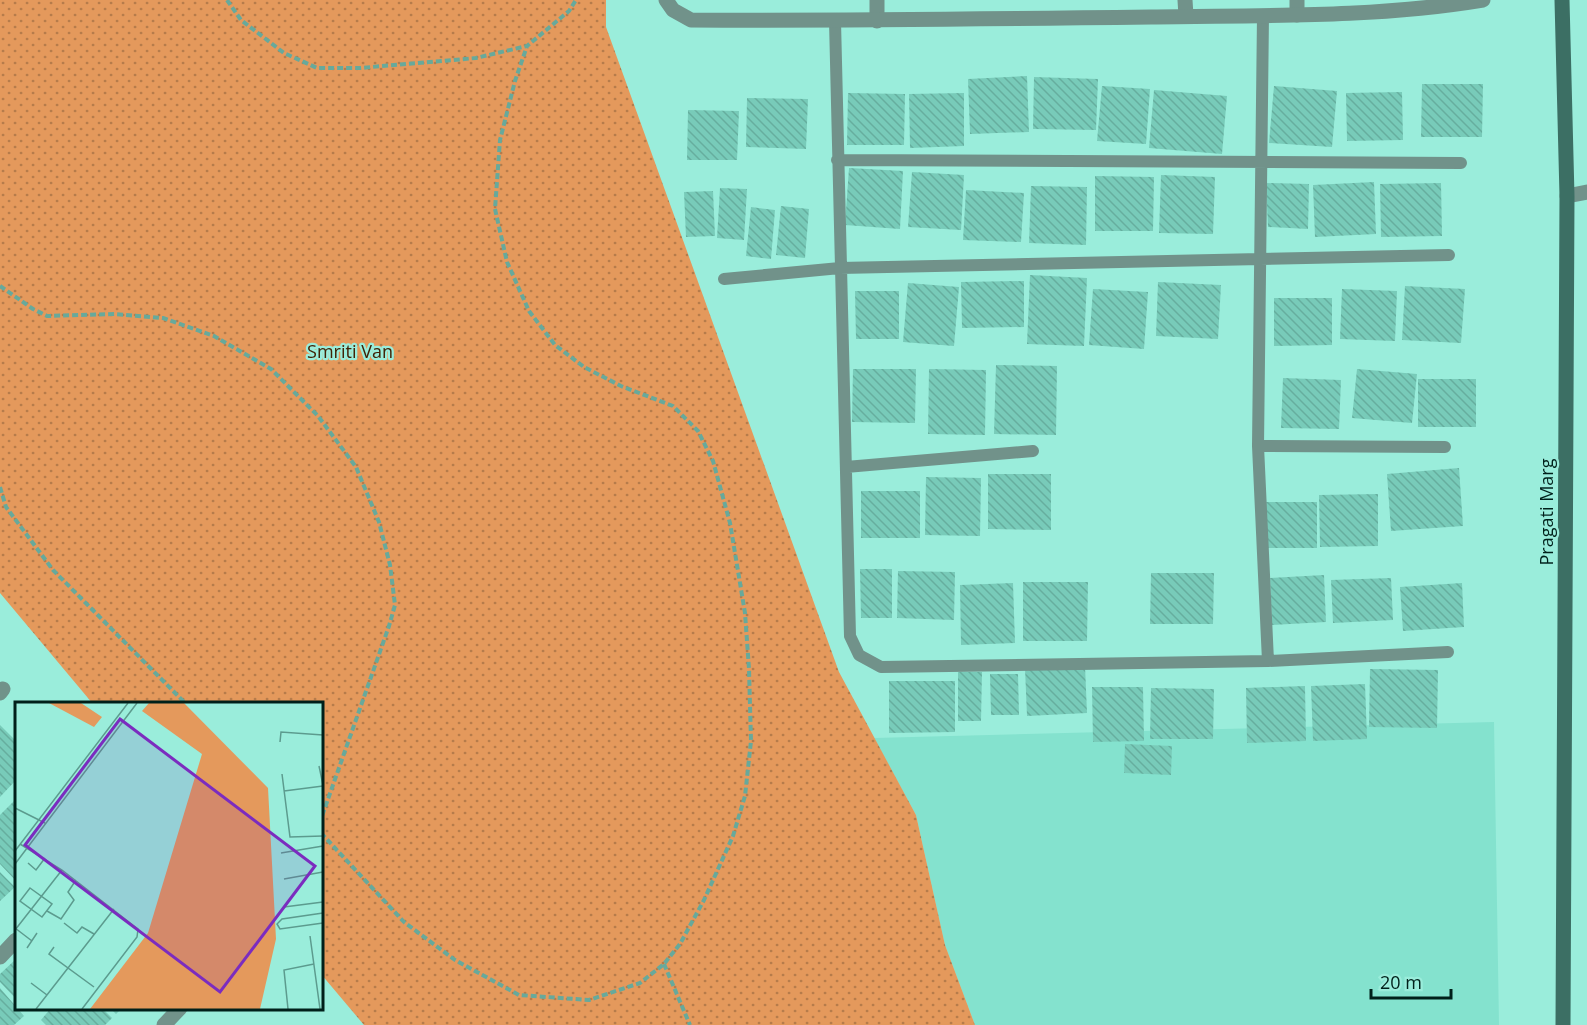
<svg xmlns="http://www.w3.org/2000/svg" width="1587" height="1025" font-family="'Open Sans',sans-serif">
<style>
.built{fill:#84e2ce}
.grass{fill:url(#grass-dots)}
.building{fill:url(#building-back-hatch)}
.lines{fill:none;stroke-linecap:round;stroke-linejoin:round}
.path{stroke:#67a99b;stroke-width:4;stroke-dasharray:6 3;stroke-linecap:butt}
.service{stroke:#71928a;stroke-width:12}
.minor{stroke:#71928a;stroke-width:15}
.tertiary{stroke:#71928a;stroke-width:15}
.secondary{stroke:#3c6f64;stroke-width:15}
.labels{text-anchor:middle;dominant-baseline:central;stroke-width:4.5;stroke-linejoin:round;paint-order:stroke}
.park-label{font-size:18px;fill:#402206;stroke:#9aeddb}
.street-label{font-size:18px;fill:#00201a;stroke:#9aeddb}
.inset-road{fill:none;stroke:#5c9b8e;stroke-width:1.5}
.view{fill:#7b2cbf;fill-opacity:0.15;stroke:#7b2cbf;stroke-width:3}
.inset-edge{fill:none;stroke:#00201a;stroke-width:3}
</style>
<defs>
<pattern id="grass-dots" width="8" height="8" patternUnits="userSpaceOnUse" patternTransform="scale(1.5)"><rect width="8" height="8" fill="#e4995c"/><path d="M2 2h.1M6 6h.1" fill="none" stroke="#b67c4b" stroke-width="1.8" stroke-linecap="round"/></pattern>
<pattern id="building-back-hatch" width="6" height="6" patternUnits="userSpaceOnUse" patternTransform="scale(1.5)"><rect width="6" height="6" fill="#78cbb9"/><path d="M-1 5l2 2M0 0l6 6M5-1l2 2" fill="none" stroke="#66ae9e"/></pattern>
</defs>
<rect width="100%" height="100%" fill="#9aeddb"/>
<!-- built -->
<path class="built" d="M 1494,722 L 1499,1025 L 975,1025 L 945,945 L 916,815 L 874,738 Z"/>
<!-- grass -->
<path class="grass" d="M 0,0 L 606,0 L 606,27 L 839,672 L 916,815 L 945,945 L 975,1025 L 364,1025 L 321,974 L 321,704 L 93,704 L 0,593 Z"/>
<!-- building -->
<path class="building" d="M 1027,76 L 1029,132 L 970,134 L 968,79 Z
M 1034,77 L 1098,79 L 1096,130 L 1033,129 Z
M 1422,84 L 1483,84 L 1482,137 L 1421,137 Z
M 1102,86 L 1150,89 L 1146,144 L 1097,141 Z
M 1274,86 L 1337,91 L 1332,147 L 1269,143 Z
M 1154,90 L 1227,96 L 1222,154 L 1149,148 Z
M 1402,92 L 1403,140 L 1347,141 L 1346,93 Z
M 848,93 L 905,94 L 904,145 L 847,145 Z
M 964,93 L 964,146 L 910,148 L 909,94 Z
M 747,98 L 808,99 L 806,149 L 746,147 Z
M 688,110 L 739,111 L 737,160 L 687,160 Z
M 849,168 L 903,171 L 900,229 L 845,225 Z
M 912,172 L 964,175 L 961,230 L 908,227 Z
M 1161,175 L 1215,177 L 1213,234 L 1159,233 Z
M 1095,176 L 1154,177 L 1153,231 L 1095,231 Z
M 1374,182 L 1376,234 L 1315,237 L 1313,185 Z
M 1266,183 L 1309,184 L 1308,229 L 1268,227 Z
M 1441,183 L 1442,236 L 1381,237 L 1380,184 Z
M 1031,186 L 1087,187 L 1086,245 L 1029,243 Z
M 720,188 L 747,189 L 744,240 L 717,238 Z
M 966,190 L 1024,193 L 1021,242 L 963,240 Z
M 713,191 L 715,236 L 686,237 L 684,192 Z
M 781,206 L 809,209 L 805,258 L 776,255 Z
M 751,207 L 775,210 L 771,259 L 746,256 Z
M 1030,275 L 1087,278 L 1084,346 L 1027,344 Z
M 1024,281 L 1024,327 L 962,328 L 961,282 Z
M 1158,282 L 1221,285 L 1218,339 L 1156,336 Z
M 908,283 L 959,287 L 954,346 L 903,342 Z
M 1405,286 L 1465,289 L 1461,343 L 1402,340 Z
M 1093,289 L 1148,292 L 1144,349 L 1089,345 Z
M 1342,289 L 1397,291 L 1395,341 L 1340,339 Z
M 855,291 L 899,291 L 899,339 L 856,339 Z
M 1274,298 L 1332,298 L 1332,345 L 1274,346 Z
M 996,365 L 1057,366 L 1056,435 L 994,434 Z
M 853,369 L 916,369 L 915,423 L 852,422 Z
M 929,369 L 986,370 L 985,435 L 928,434 Z
M 1357,369 L 1417,374 L 1412,423 L 1352,418 Z
M 1283,378 L 1341,380 L 1339,429 L 1281,428 Z
M 1418,379 L 1476,379 L 1476,427 L 1418,427 Z
M 1459,468 L 1463,526 L 1391,531 L 1387,474 Z
M 988,474 L 1051,474 L 1051,530 L 988,529 Z
M 926,477 L 981,478 L 980,536 L 925,535 Z
M 861,491 L 920,491 L 920,538 L 861,538 Z
M 1378,494 L 1378,546 L 1320,547 L 1319,495 Z
M 1264,502 L 1317,502 L 1317,548 L 1264,548 Z
M 860,569 L 892,569 L 892,618 L 861,618 Z
M 898,571 L 955,572 L 954,620 L 897,618 Z
M 1151,573 L 1214,573 L 1213,624 L 1150,624 Z
M 1324,575 L 1326,622 L 1272,625 L 1270,578 Z
M 1391,578 L 1393,620 L 1333,623 L 1331,580 Z
M 1023,582 L 1088,582 L 1087,641 L 1023,641 Z
M 1013,583 L 1015,643 L 961,645 L 960,585 Z
M 1462,583 L 1464,627 L 1403,631 L 1400,587 Z
M 1085,666 L 1087,713 L 1027,716 L 1025,668 Z
M 1370,669 L 1438,670 L 1437,728 L 1369,727 Z
M 958,672 L 982,672 L 981,721 L 958,721 Z
M 990,674 L 1018,674 L 1019,715 L 991,715 Z
M 889,681 L 955,681 L 955,732 L 889,733 Z
M 1365,684 L 1367,739 L 1313,741 L 1311,686 Z
M 1305,686 L 1306,741 L 1247,743 L 1246,688 Z
M 1092,687 L 1143,687 L 1144,741 L 1093,742 Z
M 1151,688 L 1214,689 L 1213,739 L 1150,739 Z
M 0,725 L 16,741 L 16,780 L 0,797 Z
M 1125,744 L 1172,746 L 1171,775 L 1124,773 Z
M 16,799 L 16,881 L 0,864 L 0,815 Z
M 0,872 L 15,887 L 0,901 Z
M 16,959 L 16,999 L 0,982 L 0,974 Z
M 0,988 L 24,1016 L 14,1025 L 0,1025 Z
M 51,1008 L 102,1008 L 112,1018 L 105,1025 L 46,1025 L 41,1020 Z
M 110,1008 L 122,1008 L 116,1014 Z"/>
<g class="lines">
<!-- path -->
<path class="path" d="M 227,0 L 241,20 L 284,53 L 317,68 L 360,68 L 476,58 L 527,46 L 569,11 L 576,0
M 0,286 L 33,309 L 47,316 L 115,314 L 163,318 L 214,336 L 271,369 L 318,416 L 356,467 L 379,522 L 390,565 L 395,605 L 389,626 L 321,819
M 0,487 L 6,507 L 53,570 L 186,704
M 321,833 L 404,922 L 455,960 L 519,995 L 589,1000 L 640,983 L 664,964 L 680,944 L 704,900 L 733,836 L 745,796 L 751,741 L 749,669 L 745,613 L 730,523 L 713,461 L 698,431 L 673,406 L 621,386 L 584,367 L 555,345 L 529,311 L 507,262 L 495,209 L 500,140 L 515,81 L 527,46
M 664,964 L 690,1025"/>
<!-- service -->
<path class="service" d="M 1263,15 L 1258,446 L 1268,661
M 835,21 L 850,636 L 859,655 L 881,667 L 1268,661 L 1448,652
M 837,160 L 1461,163
M 724,279 L 840,268 L 1449,255
M 1258,446 L 1445,447
M 846,467 L 1033,451"/>
<!-- minor -->
<path class="minor" d="M 1185,0 L 1186,16
M 1297,0 L 1297,15
M 877,21 L 877,0
M 1567,196 L 1587,192
M 0,693 L 3,689
M 0,957 L 16,940
M 164,1025 L 180,1008"/>
<!-- tertiary -->
<path class="tertiary" d="M 666,0 L 673,10 L 691,20 C 845,21 998,19 1151,17 C 1261,15 1374,18 1483,0"/>
<!-- secondary -->
<path class="secondary" d="M 1562,0 L 1567,196 L 1563,1025"/>
</g>
<g class="labels">
<!-- park labels -->
<g class="park-label">
<text x="350" y="351">Smriti Van</text>
</g>
<!-- street labels -->
<g class="street-label">
<text transform="translate(1546 512) rotate(-90)">Pragati Marg</text>
</g>
</g>
<!-- overview -->
<g transform="translate(15 702)">
<rect width="308" height="308" fill="#9aeddb"/>
<path d="M 34,1 L 66,1 L 87,15 L 79,25 ZM 134,1 L 169,1 L 253,86 L 261,237 L 245,307 L 75,307 L 133,231 L 187,52 L 127,9 Z" fill="#e4995c"/>
<path class="inset-road" d="M 265,40 L 266,30 L 308,33M 304,64 L 308,83M 267,72 L 275,135 L 308,134M 269,89 L 308,84M 0,106 L 30,121M 5,142 L 47,168 L 123,227 L 122,235 L 67,307M 0,149 L 113,1M 266,151 L 308,144M 13,161 L 21,168 L 30,156M 0,162 L 122,1M 269,177 L 308,170M 15,186 L 37,202 L 27,215 L 5,199 ZM 269,205 L 308,200M 32,209 L 46,217 L 59,198 L 53,190 L 61,178M 308,211 L 267,217 L 262,222 L 265,227 L 308,221M 49,221 L 62,231 L 67,225 L 79,232M 0,226 L 17,239M 0,228 L 47,168M 295,234 L 305,307M 39,245 L 34,252 L 79,285M 12,246 L 22,231M 16,281 L 32,293M 21,307 L 99,207M 273,307 L 269,268 L 299,262"/>
<path class="view" d="M 105,17 L 300,164 L 205,290 L 10,143 Z"/>
<rect width="308" height="308" class="inset-edge"/>
</g>
<!-- scale -->
<path d="M1371 989v9h80v-9" fill="none" stroke="#00201a" stroke-width="3"/>
<text x="1380" y="989" font-size="18" fill="#00201a" stroke="#9aeddb" stroke-width="4.5" paint-order="stroke">20 m</text>
</svg>
